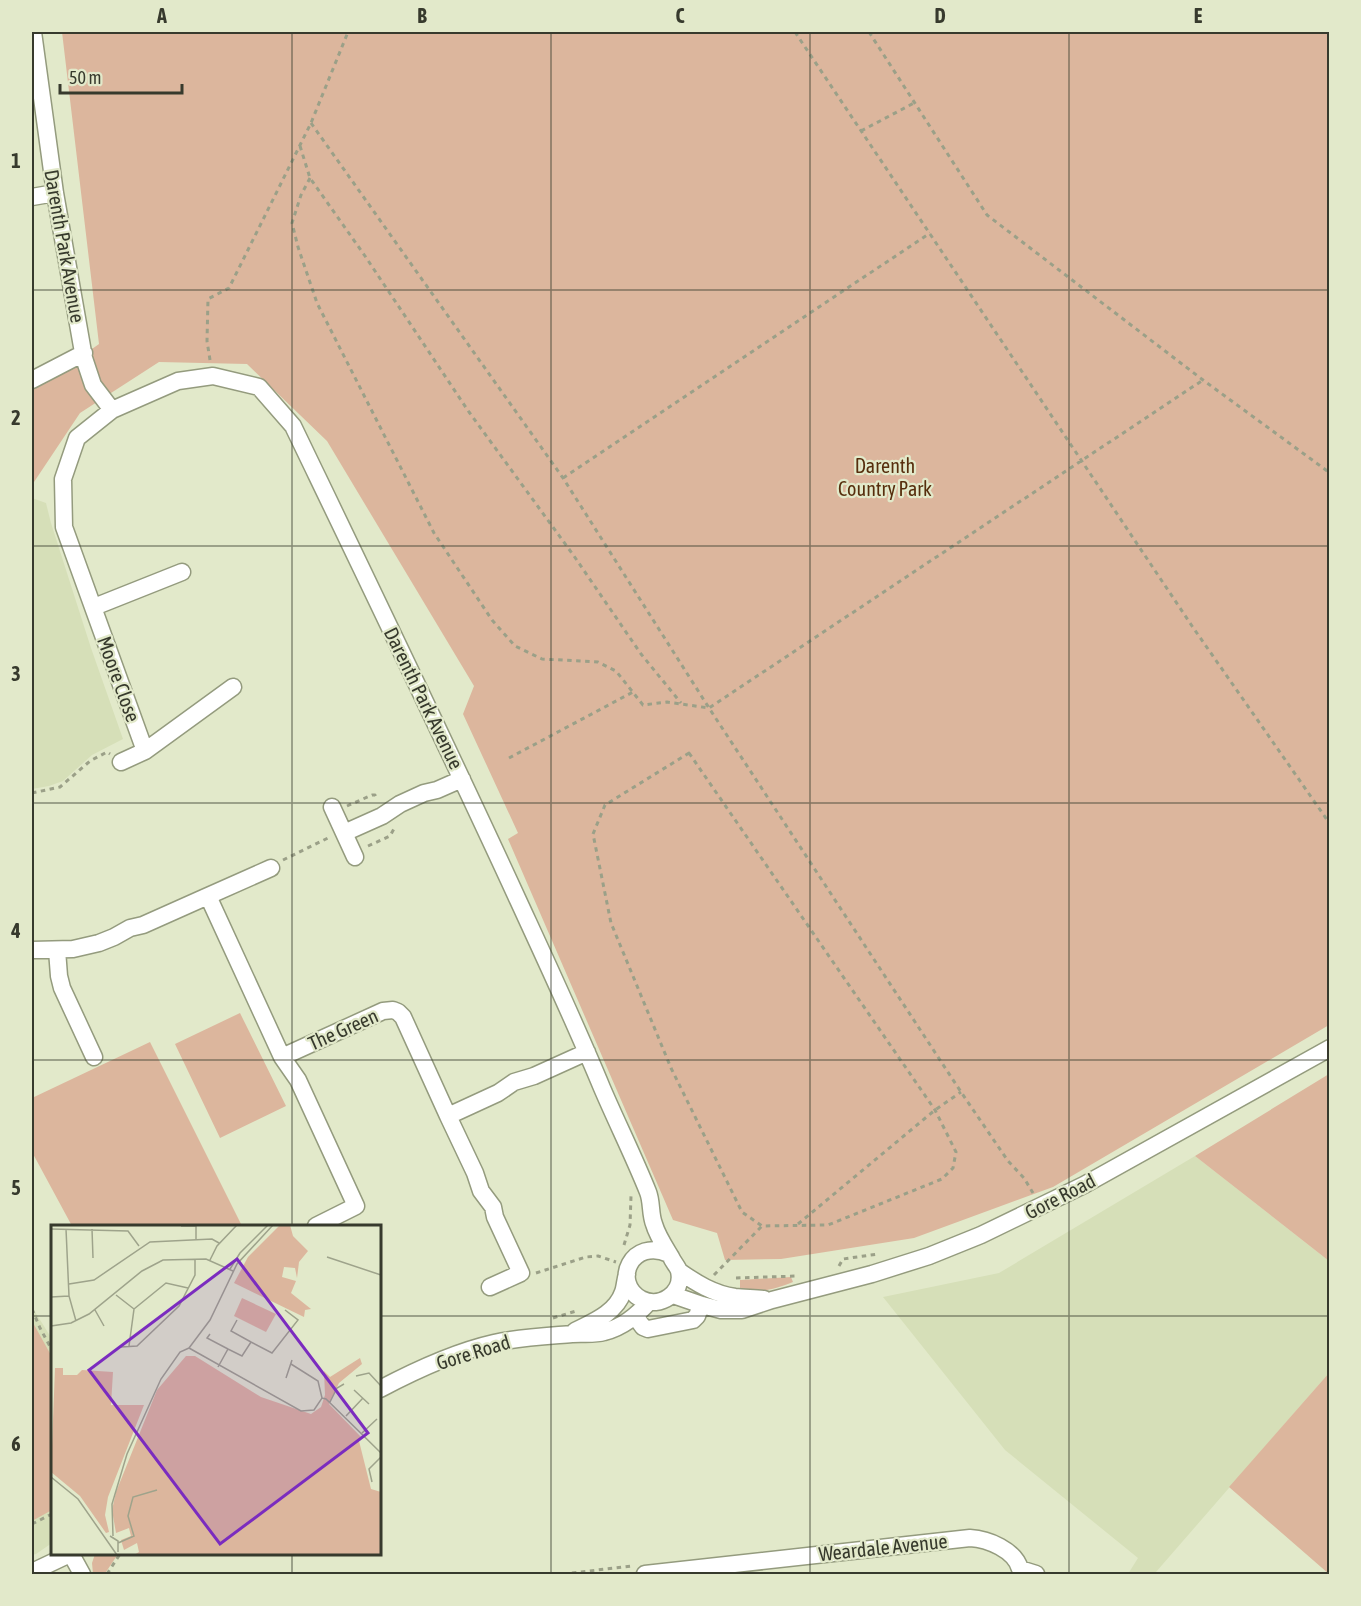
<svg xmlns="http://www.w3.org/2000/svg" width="1361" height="1606" font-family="'Asap Condensed',sans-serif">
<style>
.built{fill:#d6dfb8}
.green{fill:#dcb69d}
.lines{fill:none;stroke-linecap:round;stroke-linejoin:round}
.minor-casing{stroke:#949b7e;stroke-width:19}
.path{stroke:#9ba088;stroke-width:3;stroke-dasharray:4.5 4.5;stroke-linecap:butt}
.minor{stroke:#fff;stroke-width:16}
.grid{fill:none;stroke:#373a2d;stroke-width:1.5;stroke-opacity:0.55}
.labels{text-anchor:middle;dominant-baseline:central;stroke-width:4.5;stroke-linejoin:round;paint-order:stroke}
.street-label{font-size:20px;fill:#373a2d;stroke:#e2e9ca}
.park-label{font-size:20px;fill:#572e0d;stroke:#e2e9ca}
.inset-road{fill:none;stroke:#9ea38b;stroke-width:1.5}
.view{fill:#7b2cbf;fill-opacity:0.15;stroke:#7b2cbf;stroke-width:3}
.inset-edge{fill:none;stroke:#373a2d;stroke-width:3}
.neatline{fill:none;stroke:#373a2d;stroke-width:2}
.grid-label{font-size:20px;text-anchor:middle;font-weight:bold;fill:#373a2d}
</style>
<rect width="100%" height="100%" fill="#e2e9ca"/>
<!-- built -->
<path class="built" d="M 32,498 L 46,503 L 51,523 L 91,648 L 123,739 L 92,755 L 63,781 L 49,786 L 32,789 Z
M 1195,1156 L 1329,1261 L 1329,1373 L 1156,1572 L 1158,1574 L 1128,1574 L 1138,1558 L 1005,1450 L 883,1297 L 999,1273 Z
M 32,1307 L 52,1339 L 52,1543 L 36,1554 L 32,1555 Z"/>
<!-- green -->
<path class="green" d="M 62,32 L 1329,32 L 1329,1025 L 1053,1187 L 914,1238 L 781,1259 L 725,1260 L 717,1233 L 673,1220 L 508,839 L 518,833 L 463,714 L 474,686 L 327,441 L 247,364 L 159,362 L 80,413 L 32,485 L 32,383 L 64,369 L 99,344 Z
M 240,1013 L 286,1106 L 220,1138 L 175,1044 Z
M 150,1042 L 242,1226 L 72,1226 L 32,1152 L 32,1098 Z
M 1329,1074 L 1329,1261 L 1195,1156 Z
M 791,1277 L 793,1282 C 773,1290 761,1292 740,1292 L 740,1280 Z
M 32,1321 L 52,1357 L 52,1510 L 32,1521 Z
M 1329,1373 L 1329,1574 L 1229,1487 Z
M 95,1554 L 118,1554 L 106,1572 L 93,1574 L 92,1563 Z"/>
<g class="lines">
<!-- minor casing -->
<g class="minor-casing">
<path id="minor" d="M 33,32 L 55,193 L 84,358 L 93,385 L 112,410 L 178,381 L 213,376 L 259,387 L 293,426 C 369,584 445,741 518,900 C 547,963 576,1025 602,1088 C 617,1123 634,1157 648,1192 C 652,1202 650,1214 654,1224 C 657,1235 665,1247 671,1257 C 673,1262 678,1267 679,1271 C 684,1293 660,1309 641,1299 C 611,1282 632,1237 669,1254
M 32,197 L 55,193
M 32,380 L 84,353
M 112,410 L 77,438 L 63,479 L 64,527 L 145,751
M 94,607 L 182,572
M 121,762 L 145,751 L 233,687
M 332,807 L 355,857
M 344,833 L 382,816 L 400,804 L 424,793 L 437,790 L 462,779
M 208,896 L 271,868
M 32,950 L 73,949 L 99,943 L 114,937 L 130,928 L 143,925 L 208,896 L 282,1057 L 383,1011 L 393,1010 L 398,1012 L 403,1017 L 448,1116 L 498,1093 L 514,1082 L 534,1076 L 587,1052
M 57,950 L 59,976 L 62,988 L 94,1057
M 282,1057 L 298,1080 L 356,1206 L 316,1226
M 448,1116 L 475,1173 L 481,1191 L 493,1207 L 495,1217 L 521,1273 L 490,1287
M 679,1271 C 696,1283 714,1294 735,1297 C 745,1298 755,1298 764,1299
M 673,1295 L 702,1305 L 721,1310 L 742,1310 L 772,1300 L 872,1274 L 929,1256 L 981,1235 L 1084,1185 L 1330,1048
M 635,1316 L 643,1327 L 648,1329 L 693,1320 L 697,1316 L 701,1305
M 575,1331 C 593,1322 616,1313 623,1292 C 625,1287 625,1280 627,1274
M 380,1389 C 416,1370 454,1352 494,1343 C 520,1337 546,1336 572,1334 C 582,1333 594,1335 604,1332 C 623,1327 636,1316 649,1302
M 71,1554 L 82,1574
M 32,1572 L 70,1554
M 645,1574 L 970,1538 C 988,1539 1015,1550 1020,1569 L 1036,1574"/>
</g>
<!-- path -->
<path class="path" d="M 795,32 L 1192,626 L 1330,824
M 869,32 L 987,215 L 1203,380 L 1330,473
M 311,123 L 563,478 L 709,708 L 961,1092 L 1008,1161 L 1024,1178 L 1033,1193
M 861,131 L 914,103
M 300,146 L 310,178 L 365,256 L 469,412 L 574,556 L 641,654 L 681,703
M 310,178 L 301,195 L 292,223 L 298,247 L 317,303 L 434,533 L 492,620 L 515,646 L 542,659 L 598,662 L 616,671 L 643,705 L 667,702 L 709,708 L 1203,380
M 210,360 L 207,341 L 208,299 L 229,288 L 311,123 L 348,32
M 563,478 L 930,233
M 689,753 L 935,1110 L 956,1152 L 953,1168 L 942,1179 L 828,1225 L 762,1226 L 742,1212 L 671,1068 L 611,923 L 593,834 L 605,805 Z
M 509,758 L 633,692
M 32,793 L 60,787 L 90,761 L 107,752 L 110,754
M 347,806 L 372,795 L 375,795 L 377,800
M 368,846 L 390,836 L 395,827
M 283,860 L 328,838
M 798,1224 L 935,1110 L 961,1092
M 624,1245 L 630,1225 L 631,1196
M 839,1266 L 843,1259 L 878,1254
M 536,1273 L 586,1257 L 598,1256 L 616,1262
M 714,1275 L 762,1226
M 736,1278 L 797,1276
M 32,1309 L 40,1328 L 52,1350
M 553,1318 L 576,1311
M 32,1524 L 52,1514
M 107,1574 L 120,1554
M 563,1574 L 632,1566"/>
<!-- minor -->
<use href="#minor" class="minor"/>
</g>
<!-- grid -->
<path class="grid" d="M 292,32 L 292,1226M 551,32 L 551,1574M 810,32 L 810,1574M 1069,32 L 1069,1574M 32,290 L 1330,290M 32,546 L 1330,546M 32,803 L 1330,803M 32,1060 L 1330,1060M 32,1316 L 52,1316M 380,1316 L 1330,1316M 292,1554 L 292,1574"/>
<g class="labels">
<!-- street labels -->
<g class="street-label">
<text transform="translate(65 246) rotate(80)">Darenth Park Avenue</text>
<text transform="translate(119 679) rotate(70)">Moore Close</text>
<text transform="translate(424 698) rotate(64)">Darenth Park Avenue</text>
<text transform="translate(343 1029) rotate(-24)">The Green</text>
<text transform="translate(1060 1196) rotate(-27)">Gore Road</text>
<text transform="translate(473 1352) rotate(-17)">Gore Road</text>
<text transform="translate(883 1547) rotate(-6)">Weardale Avenue</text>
</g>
<!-- park labels -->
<g class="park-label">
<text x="885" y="465">Darenth<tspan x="885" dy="23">Country Park</tspan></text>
</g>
</g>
<!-- overview -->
<g transform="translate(51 1225)">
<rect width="330" height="330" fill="#e2e9ca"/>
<path d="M 229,0 L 239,0 L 242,11 L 257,26 L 248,37 L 246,53 L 244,43 L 233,42 L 231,52 L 245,56 L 240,68 L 260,84 L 254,85 L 253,92 L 183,58 L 197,32 ZM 191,73 L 225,89 L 215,107 L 183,91 ZM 135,131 L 144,131 L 210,172 L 260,189 L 270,182 L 274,170 L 273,146 L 279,152 L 309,133 L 311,139 L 288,158 L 278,179 L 311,213 L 308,216 L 320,264 L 330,267 L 330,330 L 83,330 L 88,327 L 86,318 L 73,325 L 70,315 L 80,311 L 78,303 L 65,308 L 61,285 L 65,267 L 106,165 ZM 4,143 L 12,143 L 12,150 L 26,150 L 31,145 L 62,147 L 60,180 L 93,180 L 57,272 L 54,290 L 58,307 L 55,308 L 29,271 L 0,247 Z" fill="#dcb69d"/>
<path class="inset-road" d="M 130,1 L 145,1 L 145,14M 0,4 L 77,6 L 88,21M 15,4 L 18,71 L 25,96M 41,4 L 42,33M 276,32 L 330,50M 159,35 L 166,21 L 186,0M 179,44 L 189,28 L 217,0M 18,59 L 43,55 L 99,17 L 161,14 L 168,18M 65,70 L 83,84 L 78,121M 0,72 L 18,71M 83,84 L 115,58 L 137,63M 44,85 L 53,101M 186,95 L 180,106 L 200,117M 0,101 L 20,98 L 38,89 L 91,46 L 112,35 L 155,34 L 182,46M 159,109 L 156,113 L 177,124M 70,122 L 86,121 L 128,81 L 144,50 L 144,34M 138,123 L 250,186 L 263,185 L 271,173 L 275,174 L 330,228M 138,123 L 159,95 L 186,39 L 222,0M 240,139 L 267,156 L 271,173M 167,142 L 177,124 L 191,131 L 200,117 L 221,128 L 247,95 L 234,85M 305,151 L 318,148 L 330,161M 235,153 L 241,135M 303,165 L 318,179M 279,177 L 286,163 L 293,159M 295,191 L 312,173M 311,208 L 326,194M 0,252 L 27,274 L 66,330M 321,257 L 318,244 L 330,232M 59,311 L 67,316 L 67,327M 62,311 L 61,279 L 76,229 L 110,154 L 129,127 L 138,123M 67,318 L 83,311 L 77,291 L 82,272 L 106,265"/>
<path class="view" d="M 186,34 L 317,208 L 169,319 L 38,145 Z"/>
<rect width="330" height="330" class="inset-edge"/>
</g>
<!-- border -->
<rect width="1361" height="1606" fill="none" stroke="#e2e9ca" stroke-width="66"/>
<!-- scale -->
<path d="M60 84v9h122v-9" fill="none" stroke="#373a2d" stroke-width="3"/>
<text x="69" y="84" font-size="18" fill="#373a2d" stroke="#e2e9ca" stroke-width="4.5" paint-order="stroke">50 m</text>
<rect x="33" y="33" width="1295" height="1540" class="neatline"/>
<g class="grid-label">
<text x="162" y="23">A</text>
<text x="422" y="23">B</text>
<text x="680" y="23">C</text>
<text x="940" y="23">D</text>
<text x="1198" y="23">E</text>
<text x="16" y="168">1</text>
<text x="16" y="425">2</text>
<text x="16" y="681">3</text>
<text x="16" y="938">4</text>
<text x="16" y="1195">5</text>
<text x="16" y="1451">6</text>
</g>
</svg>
